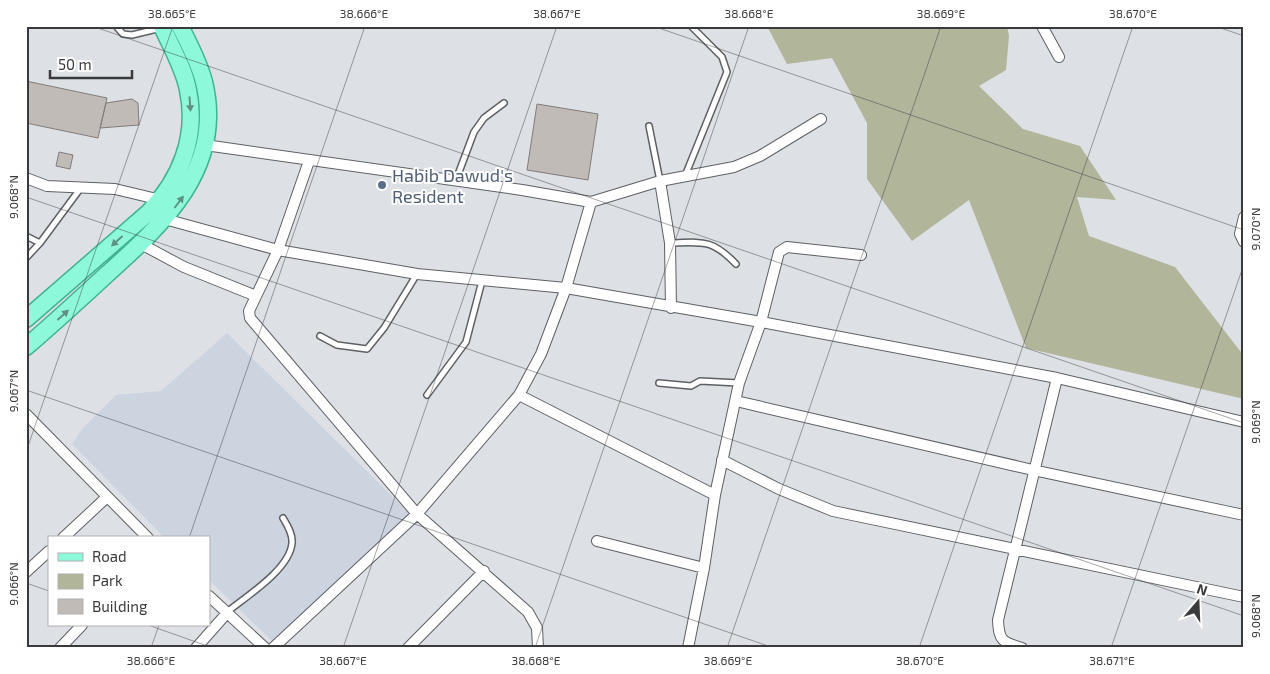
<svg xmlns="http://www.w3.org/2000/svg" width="1270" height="674" font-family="'Exo 2',sans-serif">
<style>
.built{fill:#ccd4df}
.green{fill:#b1b59a}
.building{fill:#c1bbb8;stroke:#827c7a}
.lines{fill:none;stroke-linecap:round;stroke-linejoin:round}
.service-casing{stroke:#5d6064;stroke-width:8}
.minor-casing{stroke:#5d6064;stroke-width:12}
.primary-casing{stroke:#40b392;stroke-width:19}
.service{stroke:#fff;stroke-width:5}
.minor{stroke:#fff;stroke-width:10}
.primary{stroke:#8ef8da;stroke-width:16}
.oneway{fill:#5f9083}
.ticks{fill:none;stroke:#393a3c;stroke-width:1;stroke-opacity:0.45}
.service-dot{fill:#5c6f8a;stroke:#fff;stroke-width:2}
.labels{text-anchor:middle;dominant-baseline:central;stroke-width:4;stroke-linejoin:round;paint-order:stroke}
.service-label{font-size:18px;fill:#4e5e75;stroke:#fff;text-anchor:start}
.neatline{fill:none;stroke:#393a3c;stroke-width:2}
.ticks-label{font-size:12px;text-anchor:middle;fill:#393a3c}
</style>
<rect width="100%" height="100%" fill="#dde0e5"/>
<!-- built -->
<path class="built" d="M 227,333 L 410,514 L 273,642 L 209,580 L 209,538 L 165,538 L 72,444 L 82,429 L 116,395 L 161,391 Z"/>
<!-- green -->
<path class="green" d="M 767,26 L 1007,26 L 1009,36 L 1006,70 L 979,86 L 1023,129 L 1080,146 L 1116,200 L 1077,197 L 1089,236 L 1175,267 L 1244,356 L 1244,399 L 1026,348 L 969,200 L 912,241 L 867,179 L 867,123 L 832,58 L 787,64 Z"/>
<!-- building -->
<path class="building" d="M 26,81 L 107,98 L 98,138 L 26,123 Z
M 132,99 L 138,103 L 139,125 L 100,128 L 106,103 Z
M 537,104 L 598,114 L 588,180 L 527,170 Z
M 59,152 L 73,155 L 70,169 L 56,166 Z"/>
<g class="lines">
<!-- service casing -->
<g class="service-casing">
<path id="service" d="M 116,26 L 123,34 L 132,35 L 161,28
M 649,126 L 660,181
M 685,176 L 727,72 L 722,57 L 691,26
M 456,180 L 474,132 L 484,118 L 504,103
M 26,236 L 40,243
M 670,243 C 703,242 712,239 736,264
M 26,258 L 40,243 L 80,189
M 320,336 L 337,345 L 367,349 L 384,328 L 417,274
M 659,383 L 691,386 L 700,381 L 739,383
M 427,395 L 466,342 L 482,281
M 227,612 C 247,596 290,569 292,543 C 293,534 287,525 283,518"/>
</g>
<!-- minor casing -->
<g class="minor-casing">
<path id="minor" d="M 1042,26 L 1059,57
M 205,145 L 522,190 L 591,202 L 566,288 L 541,354 L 519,395 L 417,514 L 273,648
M 309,161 L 278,250 L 249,311 L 250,318 L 417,514 L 528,612 L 537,628 L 538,648
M 26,178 L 47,186 L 115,189 L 161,200
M 660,181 L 670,243 L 671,308
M 591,202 L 660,181 L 734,167 L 760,156 L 821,119
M 1244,217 L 1240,234 L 1244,242
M 161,218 L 278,250 L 417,274 L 566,288 L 761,322 L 1057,378 L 1244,422
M 141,244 L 184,267 L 256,296
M 519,395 L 715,495
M 736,401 L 1033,470 L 1244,515
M 26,414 L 148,538
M 722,460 L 779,489 L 833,511 L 1244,597
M 63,538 L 107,497
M 597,541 L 704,568
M 26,572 L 49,551
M 209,596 L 265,648
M 60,648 L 82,625
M 196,648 L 227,613
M 408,648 L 484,571
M 688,648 L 704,568 L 715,495 L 739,383 L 761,322 L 779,252 L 787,247 L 861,255
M 1022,648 C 1002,642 999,641 998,620 L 1057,378"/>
</g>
<!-- primary casing -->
<g class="primary-casing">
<path id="primary" d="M 26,319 L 148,213 C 180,180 198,137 188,90 C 184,68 171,47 162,26
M 26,347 C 53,324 79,300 105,276 C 163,224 225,168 204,82 C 199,62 189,44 180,26"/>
</g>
<!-- service -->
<use href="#service" class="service"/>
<!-- minor -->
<use href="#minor" class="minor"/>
<!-- primary -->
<use href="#primary" class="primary"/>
</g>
<!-- one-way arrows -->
<defs><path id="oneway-solid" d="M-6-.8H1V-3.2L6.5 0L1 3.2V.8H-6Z" transform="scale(1.25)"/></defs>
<g class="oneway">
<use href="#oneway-solid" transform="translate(190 104) rotate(86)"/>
<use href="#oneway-solid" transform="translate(179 202) rotate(-53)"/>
<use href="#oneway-solid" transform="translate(117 241) rotate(138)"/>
<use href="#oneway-solid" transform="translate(63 315) rotate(-42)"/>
</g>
<!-- ticks -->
<path class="ticks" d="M 92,26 L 1244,423M 653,26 L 1244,230M 1215,26 L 1244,36M 26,197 L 1244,616M 26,390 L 774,648M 26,452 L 173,26M 189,538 L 365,26M 26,583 L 49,591M 148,625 L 213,648M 151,648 L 159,625M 343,648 L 557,26M 535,648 L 749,26M 727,648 L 941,26M 919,648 L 1133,26M 1111,648 L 1244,264"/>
<!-- markers -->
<circle class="service-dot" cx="382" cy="185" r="5"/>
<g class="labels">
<!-- service labels -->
<g class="service-label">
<text x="392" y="175">Habib Dawud's<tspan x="392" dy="21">Resident</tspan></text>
</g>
</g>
<!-- border -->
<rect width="1270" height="674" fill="none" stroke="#ffffff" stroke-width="55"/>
<!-- legend -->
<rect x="48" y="536" width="162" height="90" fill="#ffffff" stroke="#b0b0b1"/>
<rect x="58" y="553" width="25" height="8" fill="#8ef8da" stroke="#b0b0b1"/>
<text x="92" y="562" font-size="15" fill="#393a3c">Road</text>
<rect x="58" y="574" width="25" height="15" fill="#b1b59a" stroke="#b0b0b1"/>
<text x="92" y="586" font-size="15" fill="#393a3c">Park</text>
<rect x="58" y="599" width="25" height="15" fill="#c1bbb8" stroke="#b0b0b1"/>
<text x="92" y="612" font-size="15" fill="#393a3c">Building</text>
<!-- north arrow -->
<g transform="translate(1198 602) rotate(19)" stroke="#ffffff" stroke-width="4" paint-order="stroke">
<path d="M0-4L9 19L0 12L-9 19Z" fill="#393a3c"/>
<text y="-8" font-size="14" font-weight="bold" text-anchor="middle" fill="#393a3c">N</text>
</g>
<!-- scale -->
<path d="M50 70v8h82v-8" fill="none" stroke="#393a3c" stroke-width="2.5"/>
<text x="58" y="70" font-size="15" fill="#393a3c" stroke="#ffffff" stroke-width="4" paint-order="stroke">50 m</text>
<rect x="28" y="28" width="1214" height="618" class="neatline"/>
<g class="ticks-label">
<text x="172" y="18">38.665°E</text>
<text x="364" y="18">38.666°E</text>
<text x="557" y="18">38.667°E</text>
<text x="749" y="18">38.668°E</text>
<text x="941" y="18">38.669°E</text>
<text x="1133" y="18">38.670°E</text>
<text transform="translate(14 197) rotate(-90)" y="4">9.068°N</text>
<text transform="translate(1256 229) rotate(-90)" y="4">9.070°N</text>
<text transform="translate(14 391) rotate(-90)" y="4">9.067°N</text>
<text transform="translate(1256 422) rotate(-90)" y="4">9.069°N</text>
<text transform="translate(14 584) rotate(-90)" y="4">9.066°N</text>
<text transform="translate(1256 616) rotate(-90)" y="4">9.068°N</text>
<text x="151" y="665">38.666°E</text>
<text x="343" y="665">38.667°E</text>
<text x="536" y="665">38.668°E</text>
<text x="728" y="665">38.669°E</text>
<text x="920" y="665">38.670°E</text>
<text x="1112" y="665">38.671°E</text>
</g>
</svg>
